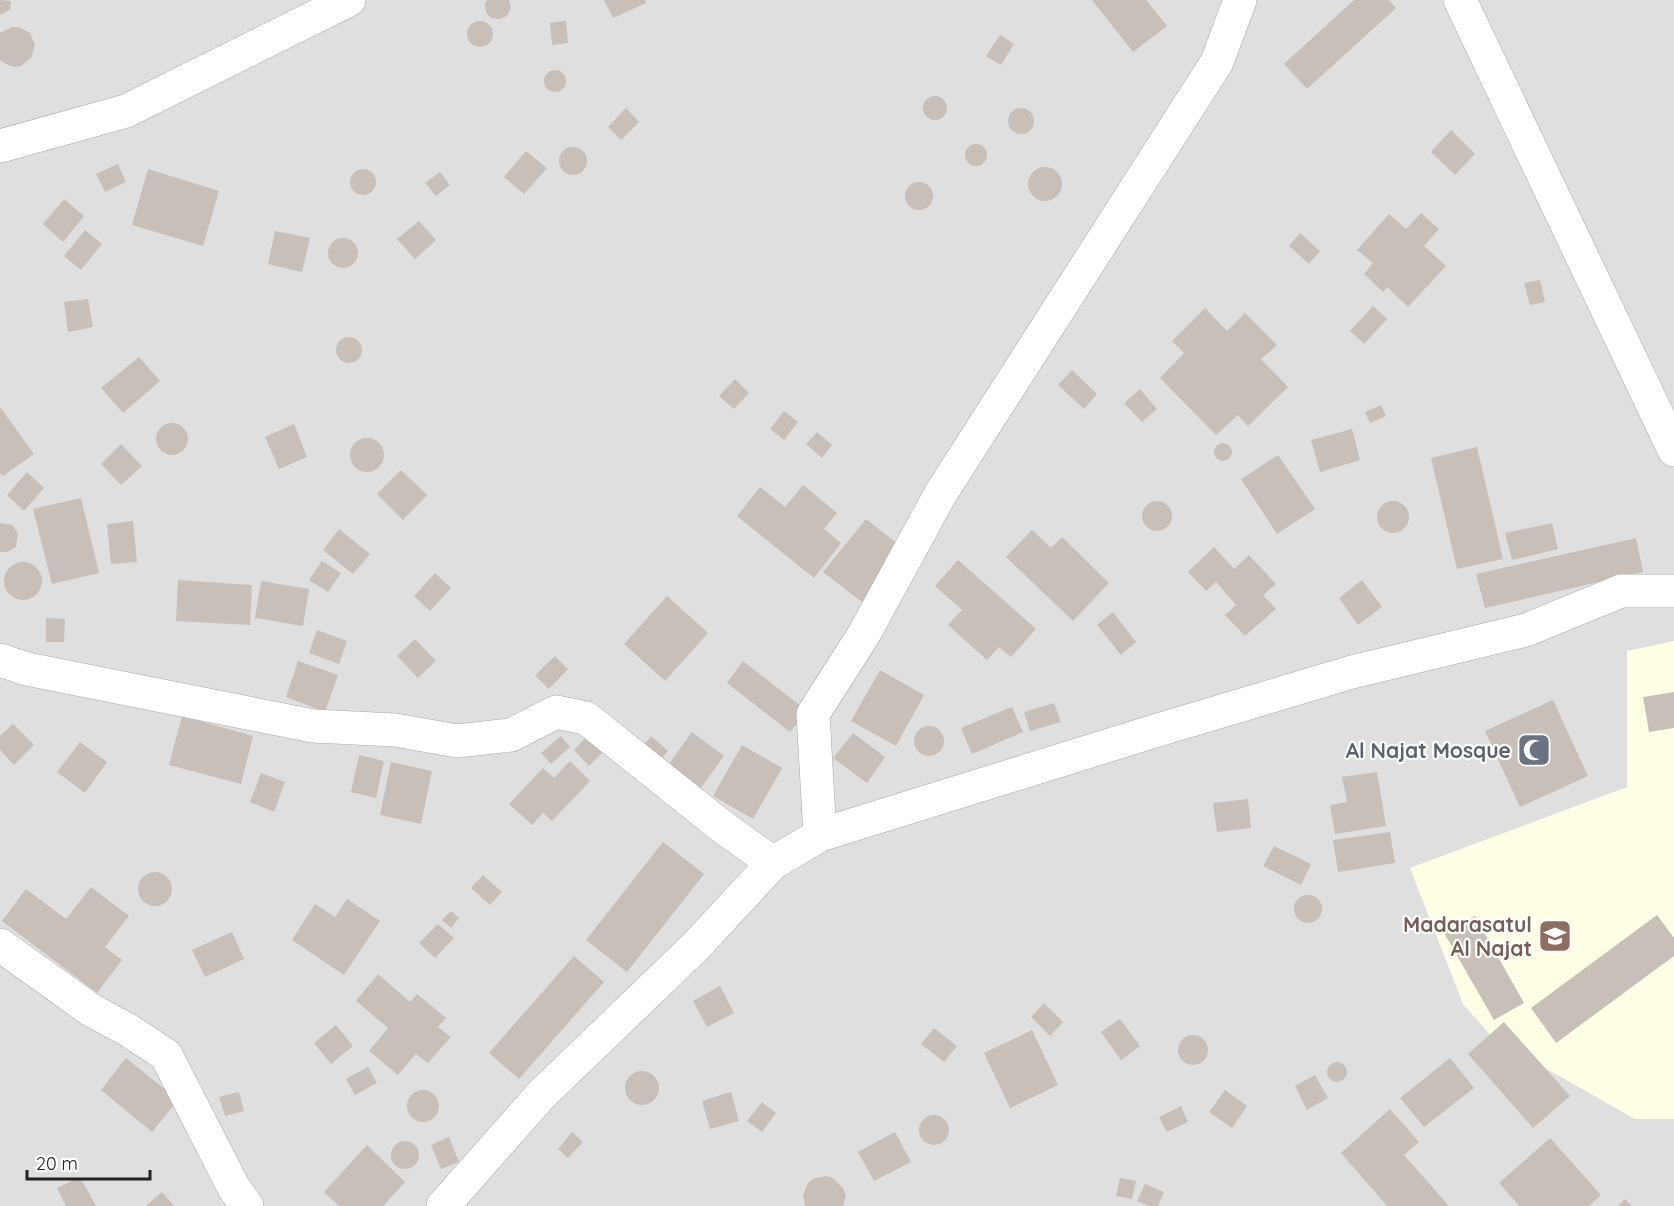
<svg xmlns="http://www.w3.org/2000/svg" width="1674" height="1206" font-family="Quicksand,sans-serif">
<style>
.residential{fill:#e0dfdf}
.education{fill:#ffffe5}
.building{fill:#c7bfb8}
.lines{fill:none;stroke-linecap:round;stroke-linejoin:round}
.street-casing{stroke:#a9a9a9;stroke-width:34}
.street{stroke:#fff;stroke-width:33}
.labels{text-anchor:middle;dominant-baseline:central;stroke-width:4.5;stroke-linejoin:round;paint-order:stroke}
.worship-label{font-size:21px;font-weight:bold;fill:#5b616d;stroke:#fff;text-anchor:end}
.education-label{font-size:21px;font-weight:bold;fill:#785e54;stroke:#fff;text-anchor:end}
</style>
<rect width="100%" height="100%" fill="#f2efe9"/>
<!-- residential -->
<path class="residential" d="M 0,0 L 1674,0 L 1674,1206 L 0,1206 Z"/>
<!-- education -->
<path class="education" d="M 1674,641 L 1674,1119 L 1635,1119 L 1494,1039 L 1463,1004 L 1410,868 L 1627,787 L 1627,651 Z"/>
<!-- building -->
<path class="building" d="M 0,0 L 11,1 L 10,10 L 0,15 Z
M 487,0 L 509,0 L 511,8 L 507,16 L 500,19 L 491,18 L 486,12 L 485,4 Z
M 604,0 L 645,0 L 646,3 L 613,18 Z
M 1092,0 L 1146,0 L 1167,26 L 1133,52 Z
M 1354,0 L 1389,0 L 1396,8 L 1307,89 L 1284,64 Z
M 566,21 L 568,43 L 552,45 L 550,23 Z
M467 34a13 13 0 1 1 26 0a13 13 0 1 1-26 0Z
M 12,27 L 19,27 L 30,33 L 35,45 L 31,58 L 21,66 L 15,67 L 8,65 L 0,60 L 0,33 Z
M 1000,35 L 1014,44 L 1001,65 L 986,56 Z
M544 81a11 11 0 1 1 22 0a11 11 0 1 1-22 0Z
M923 108a12 12 0 1 1 24 0a12 12 0 1 1-24 0Z
M 626,108 L 639,122 L 621,140 L 608,127 Z
M1008 121a13 13 0 1 1 26 0a13 13 0 1 1-26 0Z
M 1451,130 L 1475,154 L 1455,175 L 1431,152 Z
M965 155a11 11 0 1 1 22 0a11 11 0 1 1-22 0Z
M559 161a14 14 0 1 1 28 0a14 14 0 1 1-28 0Z
M 526,151 L 547,168 L 524,194 L 504,177 Z
M 118,164 L 126,182 L 105,192 L 96,174 Z
M1028 184a17 17 0 1 1 34 0a17 17 0 1 1-34 0Z
M350 182a13 13 0 1 1 26 0a13 13 0 1 1-26 0Z
M 148,169 L 219,191 L 203,246 L 132,225 Z
M 440,172 L 450,185 L 436,196 L 425,183 Z
M905 196a14 14 0 1 1 28 0a14 14 0 1 1-28 0Z
M 64,199 L 84,216 L 63,242 L 43,224 Z
M 1421,213 L 1439,229 L 1424,246 L 1446,266 L 1408,307 L 1387,287 L 1383,292 L 1364,274 L 1373,263 L 1357,250 L 1389,214 L 1406,229 Z
M 419,221 L 436,240 L 415,259 L 397,239 Z
M 85,230 L 102,244 L 81,270 L 64,256 Z
M 275,231 L 310,238 L 302,272 L 268,264 Z
M 1300,233 L 1320,251 L 1309,264 L 1289,246 Z
M328 253a15 15 0 1 1 30 0a15 15 0 1 1-30 0Z
M 1540,280 L 1545,302 L 1530,305 L 1524,283 Z
M 88,299 L 93,327 L 68,332 L 64,302 Z
M 1373,306 L 1387,319 L 1364,344 L 1350,331 Z
M 1205,308 L 1227,331 L 1245,313 L 1277,345 L 1261,359 L 1288,387 L 1248,426 L 1238,415 L 1216,435 L 1160,378 L 1184,353 L 1172,341 Z
M336 350a13 13 0 1 1 26 0a13 13 0 1 1-26 0Z
M 139,357 L 160,381 L 123,413 L 101,388 Z
M 1072,370 L 1097,394 L 1084,409 L 1058,385 Z
M 735,379 L 749,393 L 734,409 L 719,396 Z
M 1140,389 L 1157,409 L 1142,422 L 1124,403 Z
M 1381,405 L 1386,416 L 1370,423 L 1365,412 Z
M 0,407 L 34,454 L 3,476 L 0,473 Z
M 784,411 L 798,422 L 784,440 L 770,429 Z
M156 439a16 16 0 1 1 32 0a16 16 0 1 1-32 0Z
M 294,424 L 307,457 L 279,469 L 265,437 Z
M 1352,429 L 1360,460 L 1320,472 L 1311,440 Z
M 817,432 L 832,445 L 822,458 L 806,444 Z
M350 455a17 17 0 1 1 34 0a17 17 0 1 1-34 0Z
M1214 452a9 9 0 1 1 18 0a9 9 0 1 1-18 0Z
M 121,444 L 142,466 L 121,485 L 101,464 Z
M 1477,447 L 1503,559 L 1457,569 L 1431,458 Z
M 1278,455 L 1315,509 L 1277,534 L 1241,479 Z
M 401,470 L 427,495 L 403,520 L 377,494 Z
M 27,472 L 44,488 L 24,511 L 7,495 Z
M 803,485 L 837,513 L 824,529 L 841,543 L 814,578 L 737,516 L 760,487 L 785,507 Z
M 81,498 L 99,573 L 52,584 L 33,509 Z
M1142 516a15 15 0 1 1 30 0a15 15 0 1 1-30 0Z
M1377 517a16 16 0 1 1 32 0a16 16 0 1 1-32 0Z
M 866,519 L 903,548 L 862,602 L 823,572 Z
M 133,521 L 137,562 L 111,564 L 107,524 Z
M 0,523 L 12,525 L 18,533 L 16,547 L 7,552 L 0,552 Z
M 1552,523 L 1558,549 L 1512,560 L 1505,533 Z
M 339,529 L 370,554 L 353,574 L 323,550 Z
M 1032,530 L 1051,548 L 1062,537 L 1109,583 L 1073,621 L 1006,557 Z
M 1636,538 L 1643,572 L 1485,608 L 1476,574 Z
M 1214,547 L 1234,569 L 1249,555 L 1276,584 L 1263,595 L 1276,609 L 1245,636 L 1225,615 L 1236,605 L 1216,582 L 1206,591 L 1188,572 Z
M 958,560 L 1036,629 L 1011,657 L 999,647 L 987,660 L 948,625 L 962,610 L 935,586 Z
M 322,561 L 341,573 L 328,592 L 309,580 Z
M4 581a19 19 0 1 1 38 0a19 19 0 1 1-38 0Z
M 435,573 L 451,588 L 430,611 L 414,596 Z
M 178,580 L 252,585 L 250,625 L 176,621 Z
M 1362,580 L 1382,607 L 1358,625 L 1339,598 Z
M 261,581 L 309,589 L 303,626 L 255,618 Z
M 667,596 L 708,633 L 665,681 L 624,644 Z
M 1113,612 L 1136,642 L 1121,655 L 1097,625 Z
M 46,618 L 65,619 L 64,642 L 46,642 Z
M 317,630 L 347,641 L 339,664 L 309,653 Z
M 415,639 L 436,661 L 418,678 L 397,656 Z
M 555,656 L 568,669 L 549,689 L 535,675 Z
M 298,661 L 338,675 L 325,712 L 286,697 Z
M 743,661 L 807,711 L 790,732 L 727,683 Z
M 880,670 L 924,695 L 896,746 L 851,721 Z
M 1674,692 L 1674,728 L 1649,732 L 1643,697 Z
M 1553,700 L 1588,776 L 1520,807 L 1485,731 Z
M 1054,703 L 1061,722 L 1030,731 L 1024,712 Z
M 1012,707 L 1023,732 L 972,754 L 961,728 Z
M 182,716 L 253,736 L 241,784 L 169,765 Z
M 13,724 L 34,745 L 14,765 L 0,750 L 0,736 Z
M914 741a15 15 0 1 1 30 0a15 15 0 1 1-30 0Z
M 591,732 L 607,748 L 589,766 L 574,750 Z
M 692,732 L 724,756 L 696,795 L 664,771 Z
M 853,733 L 885,757 L 867,783 L 833,758 Z
M 561,736 L 570,747 L 551,764 L 541,753 Z
M 651,736 L 668,751 L 657,764 L 640,749 Z
M 80,742 L 107,762 L 85,793 L 57,772 Z
M 742,745 L 782,768 L 753,819 L 713,796 Z
M 359,755 L 384,761 L 376,798 L 351,792 Z
M 570,761 L 590,781 L 552,821 L 543,813 L 532,825 L 509,804 L 543,768 L 554,778 Z
M 391,762 L 432,771 L 421,824 L 380,815 Z
M 1377,772 L 1386,826 L 1335,834 L 1330,805 L 1347,802 L 1342,777 Z
M 261,773 L 285,782 L 274,812 L 250,802 Z
M 1248,799 L 1251,828 L 1217,832 L 1213,803 Z
M 1390,832 L 1395,863 L 1338,872 L 1333,840 Z
M 663,842 L 704,874 L 627,972 L 586,940 Z
M 1274,846 L 1311,864 L 1301,885 L 1263,866 Z
M138 889a17 17 0 1 1 34 0a17 17 0 1 1-34 0Z
M 483,875 L 502,892 L 490,905 L 471,888 Z
M 91,887 L 129,916 L 105,947 L 122,960 L 97,993 L 2,921 L 26,889 L 66,919 Z
M1294 909a14 14 0 1 1 28 0a14 14 0 1 1-28 0Z
M 347,899 L 380,921 L 344,975 L 292,940 L 315,904 L 335,917 Z
M 451,911 L 459,918 L 451,928 L 442,920 Z
M 1657,915 L 1674,938 L 1674,956 L 1556,1043 L 1531,1008 Z
M 1475,916 L 1524,1003 L 1494,1020 L 1444,933 Z
M 438,924 L 454,938 L 435,958 L 419,943 Z
M 232,932 L 244,959 L 205,977 L 192,950 Z
M 574,956 L 604,982 L 519,1079 L 489,1053 Z
M 378,974 L 410,1002 L 417,994 L 446,1018 L 438,1027 L 451,1037 L 428,1063 L 416,1054 L 398,1075 L 369,1051 L 388,1028 L 356,1001 Z
M 720,986 L 734,1013 L 707,1027 L 693,1001 Z
M 1044,1003 L 1063,1022 L 1050,1036 L 1031,1017 Z
M 1120,1019 L 1140,1046 L 1121,1060 L 1101,1032 Z
M 1504,1022 L 1570,1096 L 1533,1128 L 1468,1054 Z
M 336,1025 L 353,1046 L 331,1064 L 314,1043 Z
M 934,1028 L 957,1046 L 944,1062 L 921,1044 Z
M 1032,1030 L 1058,1085 L 1010,1108 L 984,1053 Z
M1178 1050a15 15 0 1 1 30 0a15 15 0 1 1-30 0Z
M 126,1058 L 178,1100 L 152,1132 L 101,1090 Z
M 1450,1058 L 1474,1088 L 1424,1127 L 1400,1098 Z
M1327 1072a10 10 0 1 1 20 0a10 10 0 1 1-20 0Z
M 368,1067 L 377,1083 L 355,1095 L 346,1079 Z
M625 1088a17 17 0 1 1 34 0a17 17 0 1 1-34 0Z
M 1315,1075 L 1328,1098 L 1307,1110 L 1295,1086 Z
M407 1106a16 16 0 1 1 32 0a16 16 0 1 1-32 0Z
M 1225,1090 L 1247,1106 L 1232,1128 L 1209,1112 Z
M 239,1092 L 244,1111 L 225,1116 L 219,1097 Z
M 731,1092 L 739,1121 L 710,1129 L 702,1101 Z
M 762,1102 L 776,1113 L 762,1132 L 747,1121 Z
M 1181,1106 L 1188,1122 L 1167,1132 L 1159,1117 Z
M 1390,1109 L 1419,1142 L 1404,1155 L 1449,1206 L 1387,1206 L 1341,1153 Z
M919 1130a15 15 0 1 1 30 0a15 15 0 1 1-30 0Z
M 572,1132 L 583,1142 L 568,1158 L 558,1149 Z
M 895,1132 L 911,1162 L 874,1181 L 858,1152 Z
M 449,1137 L 459,1162 L 441,1169 L 431,1145 Z
M 1550,1138 L 1601,1195 L 1589,1206 L 1519,1206 L 1499,1183 Z
M391 1155a14 14 0 1 1 28 0a14 14 0 1 1-28 0Z
M 367,1145 L 405,1182 L 383,1206 L 339,1206 L 324,1192 Z
M 826,1176 L 833,1178 L 843,1188 L 846,1196 L 843,1206 L 805,1206 L 803,1195 L 808,1183 L 813,1179 Z
M 80,1177 L 96,1206 L 66,1206 L 57,1188 Z
M 1120,1178 L 1136,1181 L 1132,1199 L 1116,1196 Z
M 1145,1184 L 1164,1192 L 1158,1206 L 1149,1206 L 1137,1201 Z
M 162,1192 L 174,1206 L 146,1206 Z
M 1625,1199 L 1632,1206 L 1618,1206 Z"/>
<g class="lines">
<!-- street casing -->
<g class="street-casing">
<path id="street" d="M 1460,0 L 1674,450
M 0,146 L 126,111 L 349,0
M 0,660 L 27,669 L 313,726 L 395,730 L 457,741 L 511,735 L 556,712 L 586,718 L 720,825 L 773,863
M 820,835 L 813,714 L 864,634 L 941,493 L 1217,62 L 1240,0
M 0,945 L 91,1010 L 128,1030 L 166,1055 L 234,1188 L 247,1206
M 443,1206 L 541,1095 L 695,947 L 773,863 L 820,835 L 1158,730 L 1352,672 L 1526,630 L 1621,591 L 1674,591"/>
</g>
<!-- street -->
<use href="#street" class="street"/>
</g>
<!-- icons -->
<defs>
<g id="mosque-square" transform="scale(1.725)"><rect x="-9" y="-9" width="18" height="18" rx="4" fill="#6b7280" stroke="#fff"/><path d="M3.5-4.9A6 6 0 1 0 3.5 4.9A5 5 0 1 1 3.5-4.9Z" fill="#fff"/></g>
<g id="school-square" transform="scale(1.725)"><rect x="-9" y="-9" width="18" height="18" rx="4" fill="#8d6e63" stroke="#fff"/><path d="M0-5L7-2L0 1L-7-2ZM-4 1L0 2.5L4 1V4Q0 6-4 4Z" fill="#fff"/></g>
</defs>
<g fill-rule="evenodd">
<use href="#mosque-square" x="1534" y="750"/>
<use href="#school-square" x="1555" y="936"/>
</g>
<g class="labels">
<!-- worship labels -->
<g class="worship-label">
<text x="1511" y="750">Al Najat Mosque</text>
</g>
<!-- education labels -->
<g class="education-label">
<text x="1532" y="924">Madarasatul<tspan x="1532" dy="24">Al Najat</tspan></text>
</g>
</g>
<!-- scale -->
<path d="M27 1170v9h123v-9" fill="none" stroke="#222222" stroke-width="3"/>
<text x="36" y="1170" font-size="18" fill="#222222" stroke="#ffffff" stroke-width="4.5" paint-order="stroke">20 m</text>
</svg>
